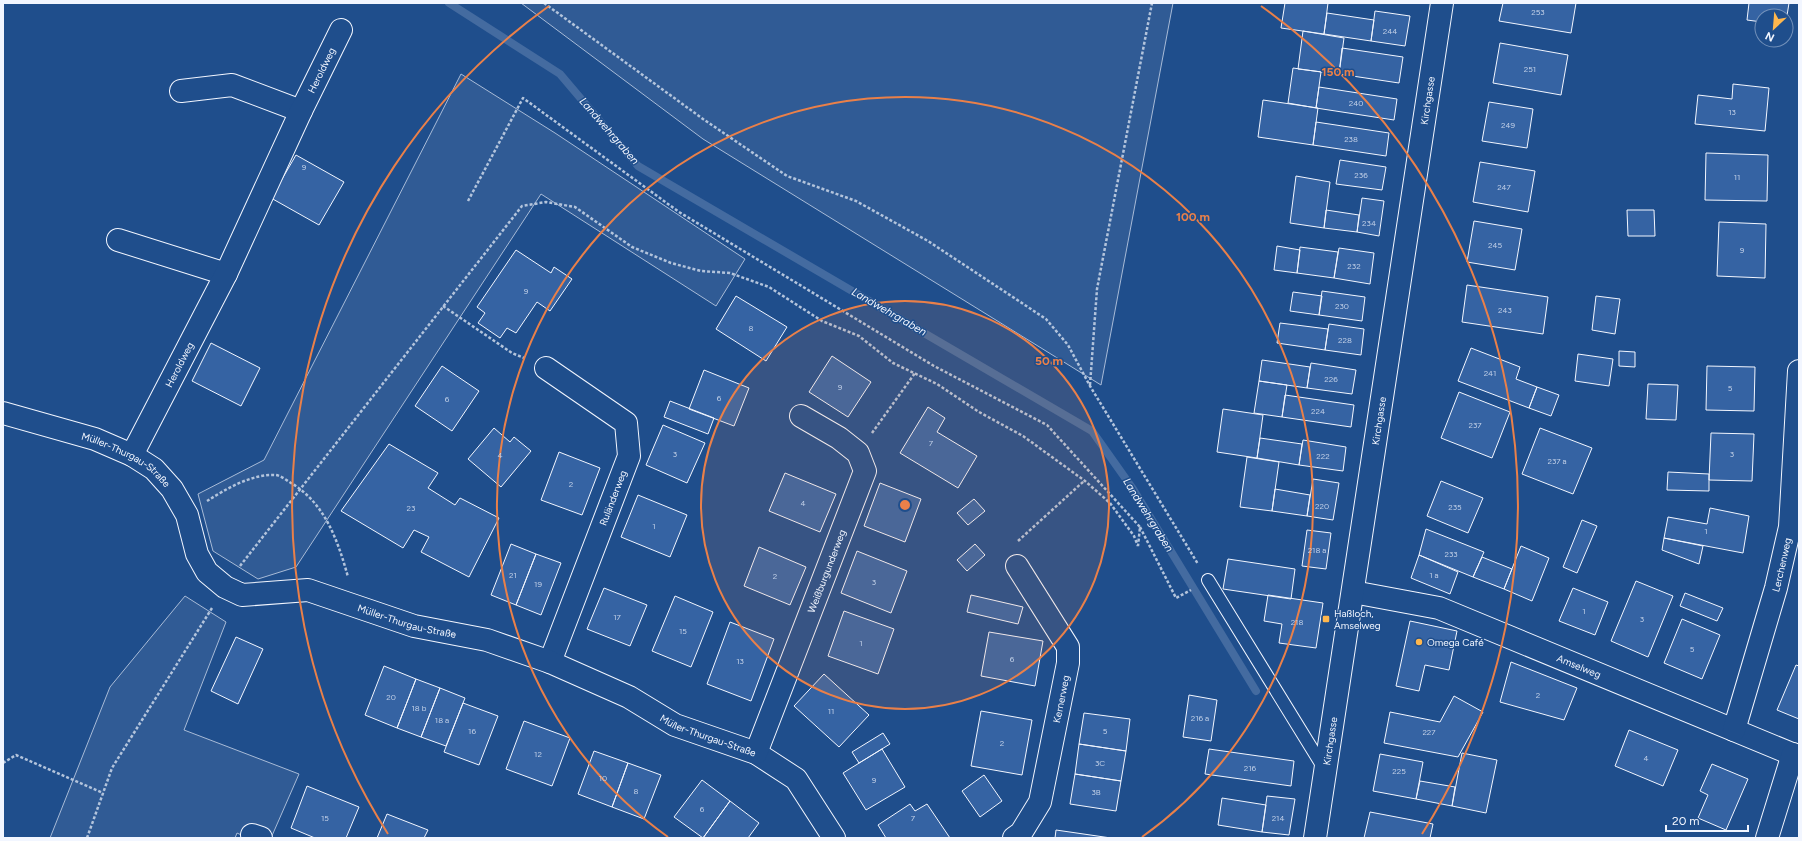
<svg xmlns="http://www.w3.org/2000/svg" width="1802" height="841" font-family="Figtree,sans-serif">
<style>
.built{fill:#305b95;stroke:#a8bbd7}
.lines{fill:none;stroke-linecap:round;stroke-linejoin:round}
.stream{stroke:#446ba0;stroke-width:8}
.building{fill:#3563a3;stroke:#f2f6ff}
.service-casing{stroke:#f2f6ff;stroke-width:14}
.minor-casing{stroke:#f2f6ff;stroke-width:24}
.path{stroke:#b3c4dc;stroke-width:2.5;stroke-dasharray:3 2;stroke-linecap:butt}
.service{stroke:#1f4e8c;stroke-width:12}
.minor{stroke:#1f4e8c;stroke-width:22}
.ring{fill:none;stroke:#ea8049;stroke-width:2}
.poi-dot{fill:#ffb74d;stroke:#1f4e8c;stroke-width:1.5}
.labels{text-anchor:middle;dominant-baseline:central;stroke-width:3;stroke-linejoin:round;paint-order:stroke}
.number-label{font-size:8px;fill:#c3d1e8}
.street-label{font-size:10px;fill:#f2f6ff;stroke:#1f4e8c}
.poi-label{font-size:10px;fill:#f2f6ff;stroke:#1f4e8c;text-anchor:start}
.water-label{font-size:11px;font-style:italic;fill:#f2f6ff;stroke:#1f4e8c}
.centre{fill:#ea8049;stroke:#1f4e8c;stroke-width:2}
.ring-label{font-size:12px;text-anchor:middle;font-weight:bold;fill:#ea8049;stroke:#1f4e8c;stroke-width:3;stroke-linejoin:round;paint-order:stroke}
</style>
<rect width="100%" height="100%" fill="#1f4e8c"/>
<!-- built -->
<path class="built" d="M 521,3 L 1173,3 L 1101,385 L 703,139 Z
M 461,74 L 555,133 L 745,259 L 716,306 L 541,194 L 296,567 L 258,579 L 213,551 L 198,494 L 264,460 Z
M 185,596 L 226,622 L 184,730 L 299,774 L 271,838 L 248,838 L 237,833 L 235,838 L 50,838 L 110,687 Z"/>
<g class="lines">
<!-- stream -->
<path class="stream" d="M 449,3 L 560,74 L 638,166 L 1092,431 L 1133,489 L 1256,691"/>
</g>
<!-- building -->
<path class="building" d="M 1285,3 L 1328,3 L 1324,34 L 1281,28 Z
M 1503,3 L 1576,3 L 1571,33 L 1499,21 Z
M 1749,3 L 1789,3 L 1786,22 L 1786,16 L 1762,16 L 1762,22 L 1747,20 Z
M 1375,11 L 1410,16 L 1405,46 L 1371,41 Z
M 1327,13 L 1374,20 L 1371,41 L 1324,34 Z
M 1303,31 L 1344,38 L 1339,74 L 1298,69 Z
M 1500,43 L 1568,55 L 1561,95 L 1493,83 Z
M 1342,48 L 1403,57 L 1399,83 L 1339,74 Z
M 1293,68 L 1321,72 L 1316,108 L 1288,103 Z
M 1733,84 L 1769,88 L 1765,131 L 1695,124 L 1698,95 L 1732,99 Z
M 1319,87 L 1397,99 L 1394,120 L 1316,108 Z
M 1263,100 L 1318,108 L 1313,145 L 1258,137 Z
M 1489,102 L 1533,109 L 1527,148 L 1482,141 Z
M 1316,122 L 1389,133 L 1386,156 L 1313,145 Z
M 1706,153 L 1768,155 L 1767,201 L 1705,200 Z
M 296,155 L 344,182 L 319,225 L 271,198 Z
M 1340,160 L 1386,167 L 1382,190 L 1336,184 Z
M 1480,162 L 1535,171 L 1528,212 L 1473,202 Z
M 1296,176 L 1330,182 L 1324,228 L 1290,223 Z
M 1362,198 L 1384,201 L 1379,236 L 1357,232 Z
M 1326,210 L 1359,215 L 1357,232 L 1324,228 Z
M 1627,210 L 1654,210 L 1655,236 L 1628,236 Z
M 1474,221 L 1522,229 L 1515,270 L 1467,262 Z
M 1719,222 L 1766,224 L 1765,278 L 1717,276 Z
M 1277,246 L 1300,250 L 1297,273 L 1274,270 Z
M 1300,247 L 1338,252 L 1334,278 L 1297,273 Z
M 1339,248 L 1374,253 L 1370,284 L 1334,278 Z
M 516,250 L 551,273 L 554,267 L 572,279 L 550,311 L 537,302 L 516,333 L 507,328 L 500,338 L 478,323 L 485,313 L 477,307 Z
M 1467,285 L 1548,297 L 1543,334 L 1462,322 Z
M 1322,291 L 1365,297 L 1362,321 L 1319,315 Z
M 1293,292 L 1322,296 L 1319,315 L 1290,311 Z
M 736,296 L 787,327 L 766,361 L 716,329 Z
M 1596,296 L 1620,299 L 1615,334 L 1592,330 Z
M 1280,323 L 1328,329 L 1325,350 L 1277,343 Z
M 1329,324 L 1364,329 L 1361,355 L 1325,350 Z
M 211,343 L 260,368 L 241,406 L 192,381 Z
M 1471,348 L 1520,367 L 1516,379 L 1537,387 L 1529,408 L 1458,381 Z
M 1619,351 L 1635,352 L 1635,367 L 1619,366 Z
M 1578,354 L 1613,359 L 1609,386 L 1575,381 Z
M 832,356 L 871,382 L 848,417 L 809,392 Z
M 1262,360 L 1310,367 L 1307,388 L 1259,381 Z
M 1311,363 L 1356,370 L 1352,394 L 1307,388 Z
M 442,366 L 479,391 L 452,431 L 415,406 Z
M 1707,366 L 1755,367 L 1754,411 L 1706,410 Z
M 704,370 L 749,388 L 734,426 L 689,409 Z
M 1259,381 L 1287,385 L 1282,417 L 1254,413 Z
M 1648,384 L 1678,385 L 1676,420 L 1646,419 Z
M 1537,387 L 1559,395 L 1551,416 L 1529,408 Z
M 1459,392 L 1510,412 L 1492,458 L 1441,438 Z
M 1285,395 L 1354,405 L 1351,427 L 1282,417 Z
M 670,401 L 714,418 L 708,434 L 664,417 Z
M 928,407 L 945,418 L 937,432 L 977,456 L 958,488 L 900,453 Z
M 1223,409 L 1263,415 L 1257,458 L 1217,452 Z
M 663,425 L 705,443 L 687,483 L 646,465 Z
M 494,428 L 510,442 L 514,437 L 531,451 L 501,487 L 468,459 Z
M 1540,428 L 1592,448 L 1573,494 L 1522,474 Z
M 1711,433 L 1754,434 L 1752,481 L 1709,480 Z
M 1260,438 L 1302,444 L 1299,465 L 1257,458 Z
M 1303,440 L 1346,447 L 1343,471 L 1299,465 Z
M 389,444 L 438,473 L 428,488 L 455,505 L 460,498 L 499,518 L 469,577 L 421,552 L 429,537 L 414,530 L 403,548 L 341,511 Z
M 559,452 L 600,468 L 582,515 L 541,500 Z
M 1247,457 L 1279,462 L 1272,511 L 1240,507 Z
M 1668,472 L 1709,474 L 1709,491 L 1667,490 Z
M 785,473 L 836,494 L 820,532 L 769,511 Z
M 1313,479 L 1339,483 L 1333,520 L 1307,516 Z
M 1441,481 L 1483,498 L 1468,533 L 1427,516 Z
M 880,483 L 921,499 L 905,542 L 864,526 Z
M 1275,489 L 1310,495 L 1307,516 L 1272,511 Z
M 638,495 L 687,515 L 670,557 L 621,537 Z
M 974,499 L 985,511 L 968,525 L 957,513 Z
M 1710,508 L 1749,516 L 1743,553 L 1664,538 L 1668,517 L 1707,524 Z
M 1582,520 L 1597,526 L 1577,573 L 1563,567 Z
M 1426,529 L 1484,552 L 1473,577 L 1419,555 Z
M 1307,530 L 1331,533 L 1326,569 L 1302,566 Z
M 1664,538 L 1703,546 L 1699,564 L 1662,550 Z
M 511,544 L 536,554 L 516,605 L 491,595 Z
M 975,544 L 985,555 L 967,571 L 957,560 Z
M 1521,546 L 1549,558 L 1532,601 L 1504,589 Z
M 759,547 L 806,567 L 790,605 L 744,586 Z
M 857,551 L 907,571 L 891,613 L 841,593 Z
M 536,554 L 561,563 L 541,615 L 516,605 Z
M 1419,555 L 1458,572 L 1450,594 L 1411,578 Z
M 1482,557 L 1512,569 L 1504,589 L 1473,577 Z
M 1228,559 L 1295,569 L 1291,599 L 1223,589 Z
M 1636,581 L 1673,596 L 1648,657 L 1611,641 Z
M 604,588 L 647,605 L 630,646 L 587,629 Z
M 1573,588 L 1608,602 L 1595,635 L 1559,621 Z
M 1685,593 L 1723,608 L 1717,621 L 1680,606 Z
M 971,595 L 1023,607 L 1018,624 L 967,612 Z
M 1268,595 L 1323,603 L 1316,648 L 1279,643 L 1282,624 L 1264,621 Z
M 675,596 L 713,612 L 691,667 L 652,651 Z
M 844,611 L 894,629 L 878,674 L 828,656 Z
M 1682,619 L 1720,635 L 1702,679 L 1664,663 Z
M 1410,621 L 1457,631 L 1449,670 L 1425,665 L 1419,691 L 1396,686 Z
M 730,622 L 774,639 L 751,701 L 707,684 Z
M 989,632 L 1043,641 L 1035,686 L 981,676 Z
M 236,637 L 263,649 L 238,704 L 211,691 Z
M 1511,662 L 1577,688 L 1564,720 L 1500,702 Z
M 1796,665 L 1799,666 L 1799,719 L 1777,710 Z
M 384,666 L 416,679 L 397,728 L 365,715 Z
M 824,674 L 869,715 L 839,747 L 794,706 Z
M 416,679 L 440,688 L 421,737 L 397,728 Z
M 440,688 L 465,698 L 446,746 L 421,737 Z
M 1189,695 L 1217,700 L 1211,741 L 1183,737 Z
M 1454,696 L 1483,712 L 1458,757 L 1384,743 L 1390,712 L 1440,722 Z
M 463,703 L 498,716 L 479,765 L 444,752 Z
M 981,711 L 1032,720 L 1022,775 L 971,766 Z
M 1084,713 L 1130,719 L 1126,751 L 1079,744 Z
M 524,721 L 570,738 L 552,786 L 506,769 Z
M 1629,730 L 1678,750 L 1663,786 L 1615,766 Z
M 883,733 L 890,744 L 859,763 L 852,752 Z
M 1079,744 L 1126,751 L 1121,781 L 1075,774 Z
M 882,749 L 905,787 L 866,810 L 843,773 Z
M 1209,749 L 1294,761 L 1291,786 L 1205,774 Z
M 594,751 L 628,763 L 612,807 L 578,794 Z
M 1462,753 L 1497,760 L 1486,813 L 1452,806 Z
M 1380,754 L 1423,762 L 1416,799 L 1373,791 Z
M 628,763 L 661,775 L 644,819 L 612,807 Z
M 1712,764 L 1748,779 L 1726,830 L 1698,818 L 1708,795 L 1700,791 Z
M 1075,774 L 1121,781 L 1116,811 L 1070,804 Z
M 984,775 L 1002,801 L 980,817 L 962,791 Z
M 702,780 L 730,801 L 703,838 L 674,817 Z
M 1420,781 L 1455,787 L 1452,806 L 1416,799 Z
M 307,786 L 359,807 L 346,838 L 315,838 L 291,828 Z
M 1267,796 L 1295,799 L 1289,835 L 1262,832 Z
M 1222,798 L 1266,805 L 1262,832 L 1218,825 Z
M 730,801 L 759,823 L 748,838 L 703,838 Z
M 910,804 L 915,811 L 927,804 L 950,838 L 886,838 L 878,825 Z
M 1370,812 L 1433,824 L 1430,838 L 1364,838 Z
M 387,814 L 428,830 L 424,838 L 377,838 Z
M 1056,830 L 1111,838 L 1055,838 Z"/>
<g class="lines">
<!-- service casing -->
<g class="service-casing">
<path id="service" d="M 1208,580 L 1325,770"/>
</g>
<!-- minor casing -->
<g class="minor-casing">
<g id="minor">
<path d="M 181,91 L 232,85 L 301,111"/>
<path d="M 118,240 L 226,274"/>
<path d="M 546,368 L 626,423 L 629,456 L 550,662"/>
<path id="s1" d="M 3,413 L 95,439 L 132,455 L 154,469 L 172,489 L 187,515 L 197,554 L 207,572 L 225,587 L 242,595 L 308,590 L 414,626 L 487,640 L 550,662 L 629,697 L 675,725 L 756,753 L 796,779 L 834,838"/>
<path id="s2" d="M 132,455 L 226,274 L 301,111 L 341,30"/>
<path id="s3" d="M 1353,592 L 1439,608 L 1799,757"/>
<path id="s4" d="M 1734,730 L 1776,588 L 1790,527 L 1799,371"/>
<path id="s5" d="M 756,753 L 865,471 L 858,453 L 839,438 L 801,416"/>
<path d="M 252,835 L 261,838"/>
<path id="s6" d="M 1014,838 L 1021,833 L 1040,802 L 1068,663 L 1068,647 L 1017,566"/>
<path id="s7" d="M 1315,838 L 1442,3"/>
<path d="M 1767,838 L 1793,754"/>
</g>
</g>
<!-- path -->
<path class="path" d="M 544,3 L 703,119 L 787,176 L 856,201 L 928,241 L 1046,319 L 1068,345 L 1090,386 L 1198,564
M 468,201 L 523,98 L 679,212 L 934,366 L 1047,425 L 1140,527 L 1138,546
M 443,306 L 512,353 L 524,358
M 1090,385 L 1097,289 L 1152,3
M 872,433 L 915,373
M 207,501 C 226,489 251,474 275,475 C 280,475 286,480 291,483 C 325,503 338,541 348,577
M 1140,527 L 1176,598 L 1191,590
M 1018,541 L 1084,481
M 240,566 L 522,206 L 546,202 L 575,207 L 632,247 L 671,263 L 701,271 L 730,273 L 769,287 L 822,321 L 859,336 L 893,363 L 937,384 L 979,412 L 1023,436 L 1085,481 L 1110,503 L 1134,536 L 1138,546
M 3,763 L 16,755 L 103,793
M 87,838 L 112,768 L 212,608"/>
<!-- service -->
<use href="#service" class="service"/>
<!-- minor -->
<use href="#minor" class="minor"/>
</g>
<!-- distance rings -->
<circle cx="905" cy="505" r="204" fill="#ea8049" fill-opacity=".12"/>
<g class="ring">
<circle cx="905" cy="505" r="204"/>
<path d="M668 837A408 408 0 1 1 1142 837"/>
<path d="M388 834A613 613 0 0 1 549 6M1261 6A613 613 0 0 1 1422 834"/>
</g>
<!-- markers -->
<g class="poi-dot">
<rect x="1322" y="615" width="8" height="8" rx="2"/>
<circle cx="1419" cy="642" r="4"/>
</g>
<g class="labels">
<!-- number labels -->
<g class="number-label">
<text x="1538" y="12">253</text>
<text x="1390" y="31">244</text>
<text x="1530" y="69">251</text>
<text x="1356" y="103">240</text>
<text x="1732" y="112">13</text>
<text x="1508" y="125">249</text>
<text x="1351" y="139">238</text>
<text x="304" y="167">9</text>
<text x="1361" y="175">236</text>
<text x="1737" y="177">11</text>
<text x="1504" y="187">247</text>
<text x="1369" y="223">234</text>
<text x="1495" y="245">245</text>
<text x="1742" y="250">9</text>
<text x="1354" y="266">232</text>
<text x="526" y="291">9</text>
<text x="1342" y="306">230</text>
<text x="1505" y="310">243</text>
<text x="751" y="328">8</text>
<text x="1345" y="340">228</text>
<text x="1490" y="373">241</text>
<text x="1331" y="379">226</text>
<text x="840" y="387">9</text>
<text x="1730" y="388">5</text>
<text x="719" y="398">6</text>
<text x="447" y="399">6</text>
<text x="1318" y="411">224</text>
<text x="1475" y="425">237</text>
<text x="931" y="443">7</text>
<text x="675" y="454">3</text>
<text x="1732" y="454">3</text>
<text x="500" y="455">4</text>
<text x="1323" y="456">222</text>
<text x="1557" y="461">237 a</text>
<text x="571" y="484">2</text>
<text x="803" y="503">4</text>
<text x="1322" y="506">220</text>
<text x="1455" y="507">235</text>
<text x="411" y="508">23</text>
<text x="654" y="526">1</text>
<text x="1706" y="531">1</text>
<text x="1317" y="550">218 a</text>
<text x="1451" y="554">233</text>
<text x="513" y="575">21</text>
<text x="1434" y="575">1 a</text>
<text x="775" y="576">2</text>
<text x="874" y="582">3</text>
<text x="538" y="584">19</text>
<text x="1584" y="611">1</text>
<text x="617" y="617">17</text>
<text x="1642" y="619">3</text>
<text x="1297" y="622">218</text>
<text x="683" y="631">15</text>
<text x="861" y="643">1</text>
<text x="1692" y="649">5</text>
<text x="1012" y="659">6</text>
<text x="740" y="661">13</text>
<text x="1538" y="695">2</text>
<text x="391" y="697">20</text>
<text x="419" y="708">18 b</text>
<text x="831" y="711">11</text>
<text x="1200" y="718">216 a</text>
<text x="442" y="720">18 a</text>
<text x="472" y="731">16</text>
<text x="1105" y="731">5</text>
<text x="1429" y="732">227</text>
<text x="1002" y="743">2</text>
<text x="538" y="754">12</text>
<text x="1646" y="758">4</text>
<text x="1100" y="763">3C</text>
<text x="1250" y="768">216</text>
<text x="1399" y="771">225</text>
<text x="603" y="778">10</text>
<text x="874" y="780">9</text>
<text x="636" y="791">8</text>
<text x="1096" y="792">3B</text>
<text x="702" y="809">6</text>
<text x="325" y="818">15</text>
<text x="913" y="818">7</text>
<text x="1278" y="818">214</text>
</g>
<!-- street labels -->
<g class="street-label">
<text stroke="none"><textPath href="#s2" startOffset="429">Heroldweg</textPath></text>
<text stroke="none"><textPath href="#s7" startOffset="746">Kirchgasse</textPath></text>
<text stroke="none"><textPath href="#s2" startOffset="102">Heroldweg</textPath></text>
<text stroke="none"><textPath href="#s7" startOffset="422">Kirchgasse</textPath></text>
<text stroke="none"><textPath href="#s1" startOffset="133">Müller-Thurgau-Straße</textPath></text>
<text transform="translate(613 498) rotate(-69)">Ruländerweg</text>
<text stroke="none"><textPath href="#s4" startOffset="172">Lerchenweg</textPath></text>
<text stroke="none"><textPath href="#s5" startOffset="195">Weißburgunderweg</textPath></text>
<text stroke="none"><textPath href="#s1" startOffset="492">Müller-Thurgau-Straße</textPath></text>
<text stroke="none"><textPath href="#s3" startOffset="239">Amselweg</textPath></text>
<text stroke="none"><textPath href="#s6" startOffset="150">Kernerweg</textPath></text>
<text stroke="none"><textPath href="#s1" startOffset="816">Müller-Thurgau-Straße</textPath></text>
<text stroke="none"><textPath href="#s7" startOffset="98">Kirchgasse</textPath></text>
</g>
<!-- poi labels -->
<g class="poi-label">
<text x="1334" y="613">Haßloch,<tspan x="1334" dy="12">Amselweg</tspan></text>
<text x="1427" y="642">Omega Café</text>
</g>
<!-- water labels -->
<g class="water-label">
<text transform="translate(609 131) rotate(49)">Landwehrgraben</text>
<text transform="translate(889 312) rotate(30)">Landwehrgraben</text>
<text transform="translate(1148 515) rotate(58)">Landwehrgraben</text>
</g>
</g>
<circle cx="905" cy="505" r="6" class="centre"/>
<g class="ring-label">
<text x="1338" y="76">150 m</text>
<text x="1193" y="221">100 m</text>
<text x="1049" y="365">50 m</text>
</g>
<!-- border -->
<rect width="1802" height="841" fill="none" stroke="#f2f6ff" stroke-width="8"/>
<!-- north arrow -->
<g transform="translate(1774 28) rotate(206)"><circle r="19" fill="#1f4e8c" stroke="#7391ba"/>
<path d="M0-3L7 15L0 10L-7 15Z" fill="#ffb74d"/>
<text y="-6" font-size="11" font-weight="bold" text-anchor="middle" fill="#f2f6ff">N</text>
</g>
<!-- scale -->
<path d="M1666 825v6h82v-6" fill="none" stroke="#f2f6ff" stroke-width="2"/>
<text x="1672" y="825" font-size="12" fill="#f2f6ff" stroke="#1f4e8c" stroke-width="3" paint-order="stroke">20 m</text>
</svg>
